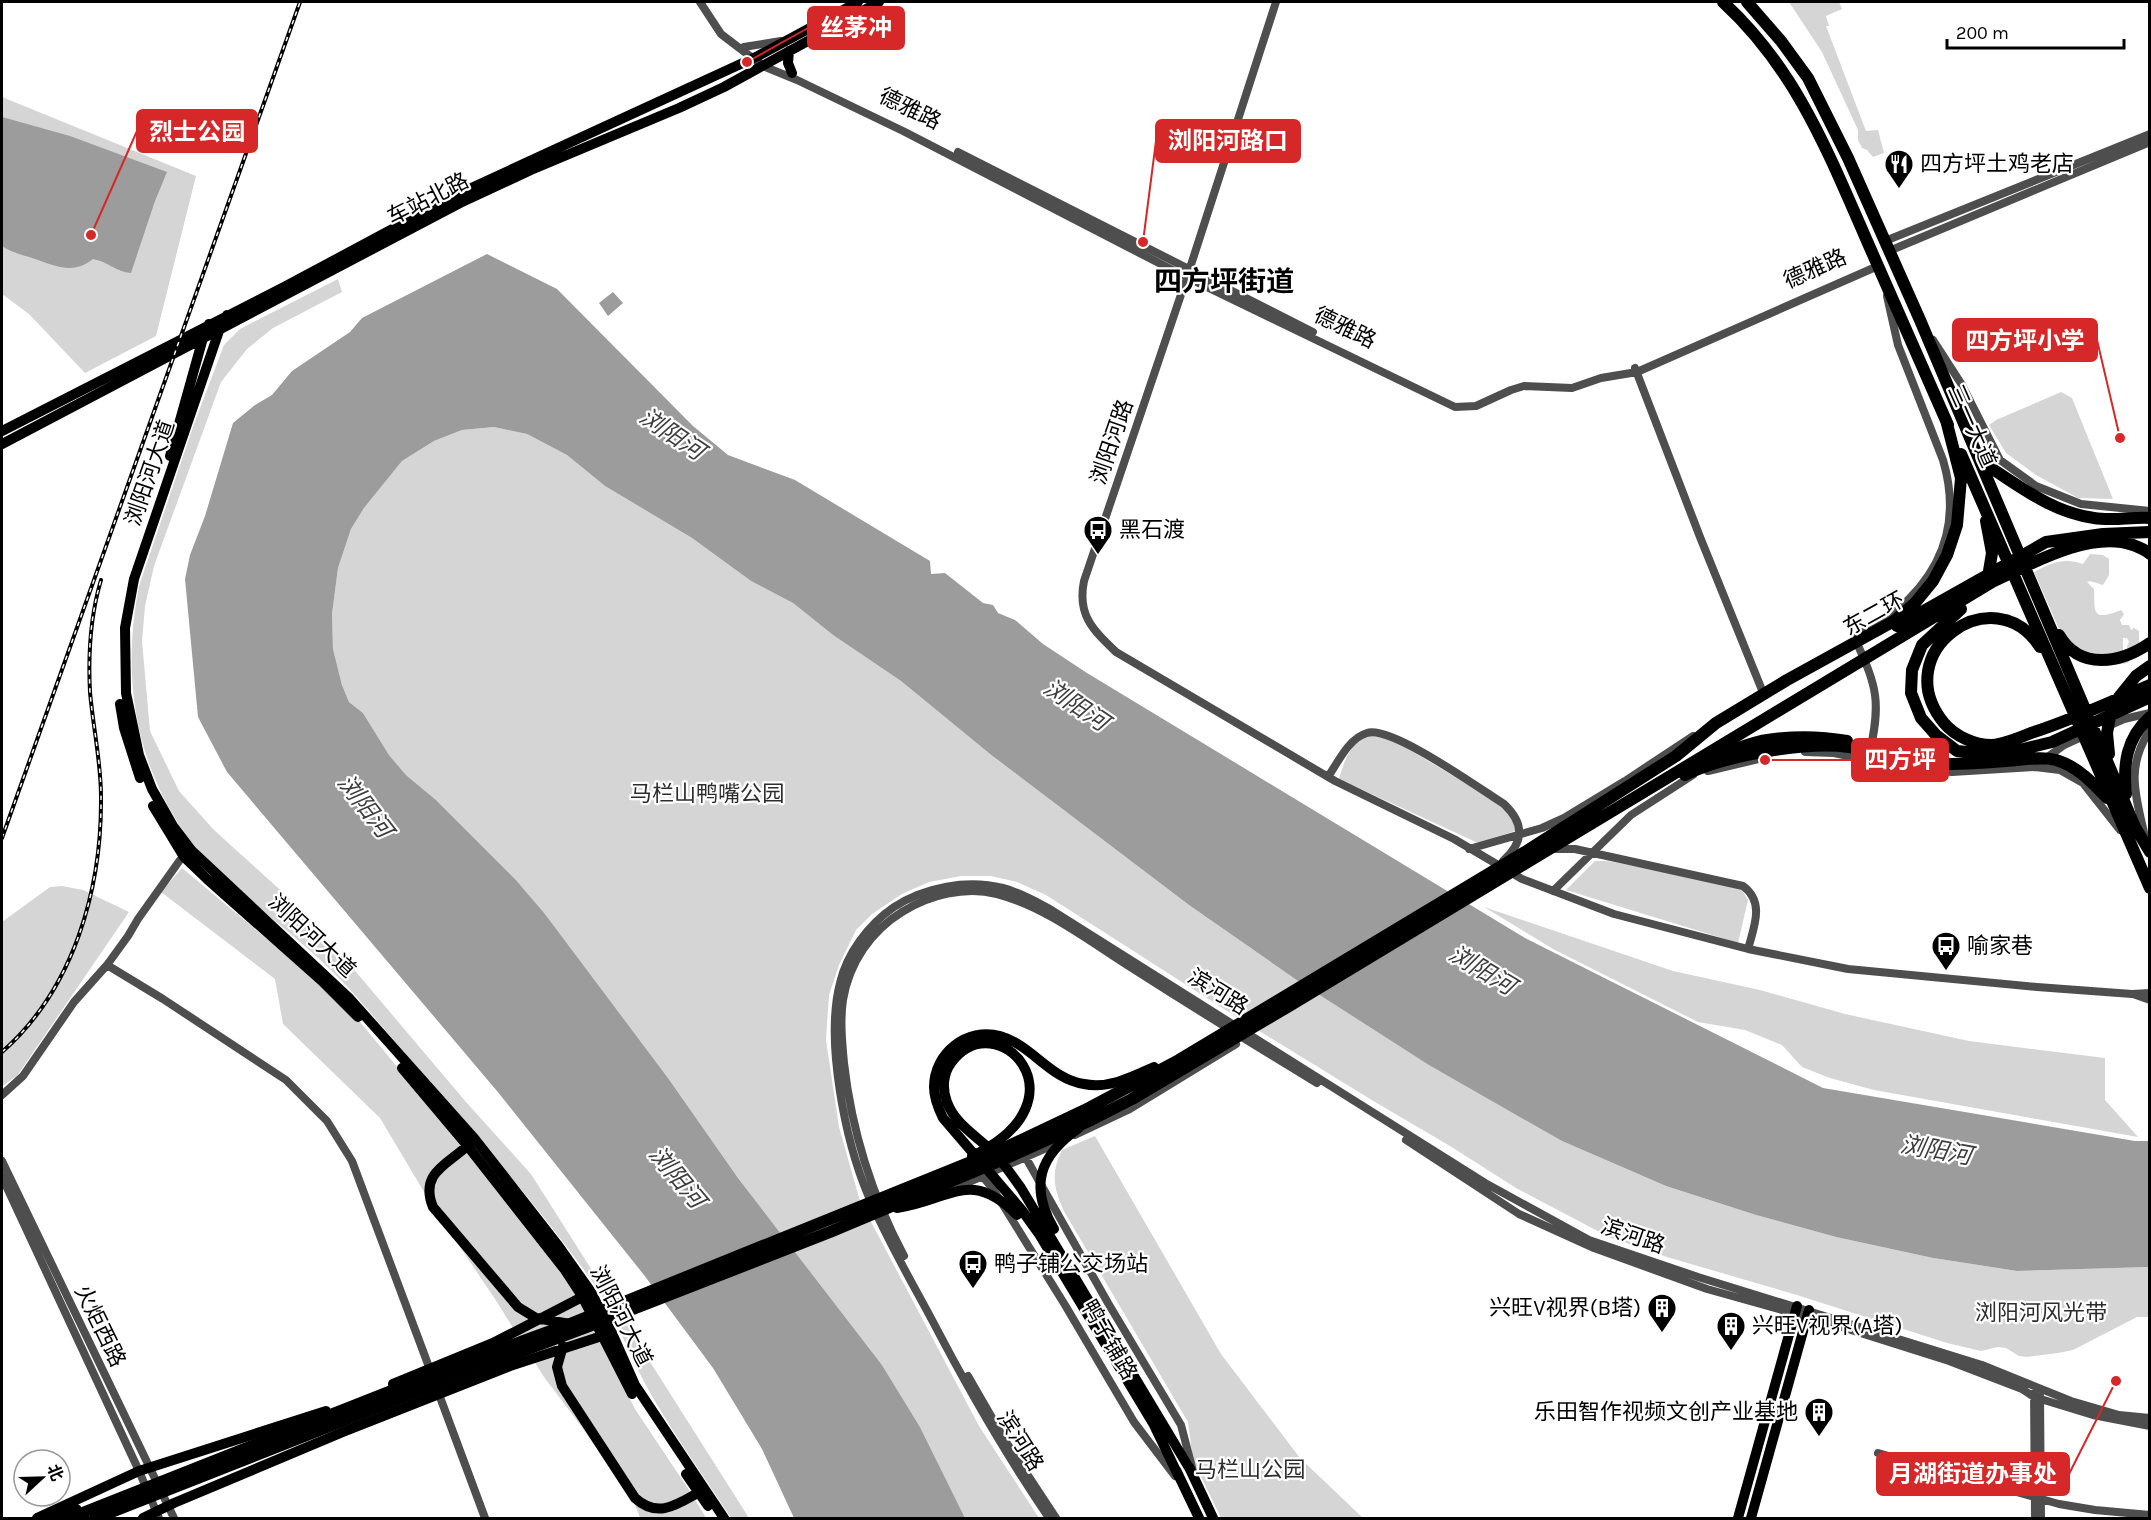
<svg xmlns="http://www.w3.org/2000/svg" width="2151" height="1520" font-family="Karla,'Noto Sans SC',sans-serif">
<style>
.green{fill:#d5d5d5}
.water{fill:#9c9c9c}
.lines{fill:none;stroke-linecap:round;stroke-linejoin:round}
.minor{stroke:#4e4e4e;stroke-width:8}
.major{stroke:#000;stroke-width:10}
.highway{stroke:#000;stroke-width:12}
.rail-casing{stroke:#000;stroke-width:4}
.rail{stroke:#fff;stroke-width:1.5;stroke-dasharray:4.5;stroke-linecap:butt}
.labels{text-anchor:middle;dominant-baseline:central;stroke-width:4.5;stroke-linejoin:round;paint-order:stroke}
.street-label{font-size:22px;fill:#000;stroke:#fff}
.poi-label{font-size:22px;fill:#000;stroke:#fff;text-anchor:start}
.park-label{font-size:22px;fill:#2c2c2c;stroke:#fff}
.water-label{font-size:24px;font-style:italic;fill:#3d3d3d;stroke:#fff}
.district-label{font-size:28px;font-weight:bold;fill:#000;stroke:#fff}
.leader{fill:none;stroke:#d62828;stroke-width:2}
.callout-dot{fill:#d62828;stroke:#fff;stroke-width:2}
.callout{fill:#d62828;stroke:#d62828;stroke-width:2}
.callout-label{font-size:24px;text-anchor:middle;font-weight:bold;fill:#fff}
</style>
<rect width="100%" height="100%" fill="#fff"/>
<!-- green -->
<path class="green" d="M 1789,2 L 1839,2 L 1842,9 L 1826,16 L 1829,26 L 1826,26 L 1866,131 L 1878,130 L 1884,153 L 1873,157 L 1867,150 L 1862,148 L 1858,140 L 1858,130 L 1822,52 Z
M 2,97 L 196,176 L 156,336 L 85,373 L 29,314 L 2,294 Z
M 338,279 L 342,292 L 273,328 L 247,349 L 221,382 L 154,566 L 145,606 L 142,641 L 150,731 L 179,791 L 214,830 L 287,896 L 337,954 L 351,966 L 466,1102 L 531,1174 L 749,1518 L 731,1518 C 705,1478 677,1439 653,1398 C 641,1377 630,1354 620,1331 C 614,1320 609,1306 602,1295 C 539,1205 464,1122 392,1038 C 368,1010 345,982 318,958 C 271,914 208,874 175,818 C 132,748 123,666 139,586 L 194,424 L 224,345 L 240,329 Z
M 2061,392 L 2072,398 L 2113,499 L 2078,498 L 2036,475 L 2006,453 L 1989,425 L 1996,420 Z
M 494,427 L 527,434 L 567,455 L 605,486 L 692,538 L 751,581 L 793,603 L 833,635 L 901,681 L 990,754 L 1189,905 L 1298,981 L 1562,1141 L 1666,1186 L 1756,1215 L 1836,1237 L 1933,1258 L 2017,1271 L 2149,1267 L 2149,1317 L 2137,1317 L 2073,1350 L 2058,1353 L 2027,1357 L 2019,1356 L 2006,1348 L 1998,1347 L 1981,1351 L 1947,1343 L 1797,1295 L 1667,1257 L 1609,1237 L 1516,1188 L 1450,1146 L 1375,1102 L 1238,1018 L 1046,895 L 1017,882 L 991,876 L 961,876 L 929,882 L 902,894 L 872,914 L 856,930 L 839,965 L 829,995 L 826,1040 L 839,1127 L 860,1201 L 979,1426 L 1039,1518 L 965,1518 L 920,1427 L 882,1365 L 738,1178 L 668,1078 L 545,914 L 516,880 L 436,800 L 406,775 L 389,755 L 363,713 L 349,702 L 342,685 L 333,649 L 332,614 L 338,568 L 351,529 L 364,508 L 402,461 L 434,441 L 462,430 Z
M 2090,554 L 2103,555 L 2109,559 L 2109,575 L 2103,585 L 2090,581 L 2087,582 L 2094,589 C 2095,612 2091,622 2121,610 L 2124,614 L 2120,620 L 2122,625 L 2129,625 L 2131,630 L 2134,628 L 2139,631 L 2139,643 L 2128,651 L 2127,646 L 2129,642 L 2127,638 L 2123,638 L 2123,651 L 2132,658 L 2128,663 L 2106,666 L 2086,663 L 2070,654 L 2034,572 C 2050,563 2065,557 2083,564 Z
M 1370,735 L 1395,741 L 1502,805 L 1514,819 L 1515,831 L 1478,843 L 1339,779 C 1345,758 1350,744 1370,735 Z
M 1595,861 L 1608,861 L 1739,886 L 1748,900 L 1738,943 L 1566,890 Z
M 182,868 L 346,1005 L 565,1270 L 635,1409 L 691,1493 L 706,1518 L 640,1518 L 630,1491 L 544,1377 L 495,1299 L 433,1207 L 380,1118 L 283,1024 L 275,979 L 161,892 Z
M 62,886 L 83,890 L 129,912 L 17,1076 L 2,1086 L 2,922 L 50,887 Z
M 1484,907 L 1673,971 L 1760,990 L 1845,1014 L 1969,1041 L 2105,1058 L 2105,1100 L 2138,1137 L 1874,1090 L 1830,1078 L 1802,1067 L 1782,1045 L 1745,1030 L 1698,1022 L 1553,949 Z
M 1095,1136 L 1221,1354 L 1300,1458 L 1363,1518 L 1221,1518 L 1193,1460 L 1188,1422 L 1065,1213 C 1054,1190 1050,1174 1062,1150 Z"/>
<!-- water -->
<path class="water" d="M 2,117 L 70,136 L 167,172 L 155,201 L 131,273 C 116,272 109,262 93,259 C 74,274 58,267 38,260 C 25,255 14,254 2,246 Z
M 487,254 L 557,289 L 693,426 L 728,455 L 795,480 L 930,561 L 931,574 L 945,573 L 983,603 L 993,605 L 998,613 L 1015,620 L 1043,644 L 1087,673 L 1525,938 L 1823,1088 L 2135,1141 L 2149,1141 L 2149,1267 L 2017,1271 L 1933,1258 L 1836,1237 L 1756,1215 L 1666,1186 L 1562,1141 L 1429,1065 L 1298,981 L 1189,905 L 990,754 L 901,681 L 833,635 L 793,603 L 751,581 L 692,538 L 605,486 L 567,455 L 527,434 L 494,427 L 462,430 L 434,441 L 402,461 L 364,508 L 351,529 L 338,568 L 332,614 L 333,649 L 342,685 L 349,702 L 363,713 L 389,755 L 406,775 L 436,800 L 516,880 L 545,914 L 668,1078 L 738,1178 L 882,1365 L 920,1427 L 965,1518 L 794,1518 L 762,1449 L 713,1368 L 644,1275 L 497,1091 L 227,772 L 198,717 L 185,579 L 190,555 L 205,516 L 233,423 L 255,405 L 272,395 L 292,371 L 350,332 L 362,318 Z
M 613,292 L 623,303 L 608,316 L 599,303 Z"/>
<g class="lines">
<!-- minor -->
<path class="minor" d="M 700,2 L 721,34 L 763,66 L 797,80 L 903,131 L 1186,277 L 1455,407 L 1476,406 L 1511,390 L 1524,386 L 1572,388 L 1601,378 L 1637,372 L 1878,266
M 1276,2 L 1189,271 L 1084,581 C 1077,615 1093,630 1116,652 L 1335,781 L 1454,839 L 1522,879 L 1614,914 L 1748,949 L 1848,969 L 2037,987 L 2132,994 L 2150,993
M 744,47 L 781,41
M 958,152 L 1313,332
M 1885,241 L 2150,134
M 1889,251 L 2150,142
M 1933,340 L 1962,385 L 2000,460 L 2036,486 L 2081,504 L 2150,511
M 1635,368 L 1700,537 L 1762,690
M 1857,635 C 1870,627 1885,620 1897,610 C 1944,570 1961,521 1943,460 L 1898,345 L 1887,296
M 1855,639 C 1878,688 1881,703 1869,756
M 2106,727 L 2124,719 L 2150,713
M 1805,752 L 1834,753 L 1906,768 L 1952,772 L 2035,767 L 2060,770 L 2083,783 L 2120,830
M 2045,759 L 2064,745 L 2088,734
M 1708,771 L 1763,758
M 1328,777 C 1338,762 1349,738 1367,733 C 1391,725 1480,789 1504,804 C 1525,824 1524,842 1503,861
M 2145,837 C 2136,796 2125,768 2150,730
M 1469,849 L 1542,828 L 1564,818 L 1625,781 L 1693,736
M 1551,849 L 1575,849 L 1743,886 C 1765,902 1754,927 1748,949
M 1553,891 L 1631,815 L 1693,775
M 107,965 L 163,999 L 286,1080 L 327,1121 L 352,1161 L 432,1375
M 2133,994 L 2150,1000
M 2,1095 L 23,1076 L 74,1002 L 107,965 L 128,936 L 138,919 L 180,860 L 187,855
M 1075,1135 L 1128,1110 L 1236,1044
M 1406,1140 L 1519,1214 L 1594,1248 L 1707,1289 L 1832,1324 L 1949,1361 L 2022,1389 L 2034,1397 L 2093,1415 L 2150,1426
M 1026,1158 L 1108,1303 L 1181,1425 L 1193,1471
M 2,1161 L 174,1518
M 2,1177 L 139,1471 L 159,1518
M 983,1177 L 993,1189 L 1065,1305 L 1134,1422 L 1175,1476
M 951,1190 L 1060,1142
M 904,1256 C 871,1194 852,1133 844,1063 C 842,1042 840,1020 843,1000 C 849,963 871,931 902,912 C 929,895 965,886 997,894 C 1046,907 1089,941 1132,968 C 1193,1007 1254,1045 1317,1083
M 968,1376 L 1006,1442 L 1056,1518
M 437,1389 L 485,1518
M 2034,1392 L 2035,1518
M 2040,1396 L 2041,1518
M 1878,1453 L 2059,1504 L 2095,1510 L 2150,1515
M 1049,1518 C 1006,1455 968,1389 932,1320 C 910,1279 886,1238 868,1195 C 845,1140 825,1041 840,983 C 847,953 869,924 894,907 C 925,887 967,879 1003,888 C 1019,892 1033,900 1048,908 L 1485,1183 L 1589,1240 L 1698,1277 L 1982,1365 L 2071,1401 L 2119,1415 L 2150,1418"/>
<!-- major -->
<path class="major" d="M 789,51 L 788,63 L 792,73
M 227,315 L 219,331 L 134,579 L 125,628 L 126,693 L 139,755 L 152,789 L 173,826 L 192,851 L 350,999 L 474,1138 L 557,1244 L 591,1292 L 612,1333 L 635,1385 L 724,1518
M 2,431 L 286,286 L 456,195 L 758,56 L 858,2
M 2,444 L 460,203 L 531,170 L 679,108 L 724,87 L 879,2
M 170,456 L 203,338 L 209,324
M 120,704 L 124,728 L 140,778
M 153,806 L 184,857 L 207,879 L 322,981 L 358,1017
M 1154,1067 C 1132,1077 1109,1089 1084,1084 C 1050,1079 1032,1045 1000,1036 C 967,1027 934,1053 934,1087 C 934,1098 938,1108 943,1118 L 1021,1209 L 1039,1234 L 1154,1425 L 1179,1477
M 402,1068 L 466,1144 L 565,1270 L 582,1296 L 632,1394
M 472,1141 C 453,1163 418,1170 433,1207 L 518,1307 L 536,1318 L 570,1324
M 972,1156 C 1091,1100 996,1001 951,1063 C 943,1074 942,1089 947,1102 C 955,1125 980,1138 996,1155 C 1005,1165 1013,1177 1021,1188 L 1191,1471
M 897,1208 C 949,1201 970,1167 1017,1215
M 1054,1229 C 1029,1186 1039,1156 1079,1128
M 563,1346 L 557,1367 L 562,1386 L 635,1498 C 659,1520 679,1503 703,1490
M 393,1384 L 493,1343 L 586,1295
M 1189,1467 L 1213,1518
M 1176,1470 L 1199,1518
M 686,1474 L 708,1506
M 37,1518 L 139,1471 L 326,1411
M 143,1518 L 174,1503 L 343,1432 L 510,1366 L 608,1334
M 1738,1518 L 1797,1306
M 1751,1518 L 1809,1310"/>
<!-- highway -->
<path class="highway" d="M 1723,2 C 1796,69 1828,152 1867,241 C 1894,303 1921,364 1948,425
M 1747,2 L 1781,41 L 1808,78 L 1848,158 L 1920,320 L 2135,827 L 2150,852
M 1961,454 L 2150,888
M 1981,459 L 1983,463 C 2019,485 2050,512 2094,518 C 2112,521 2131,517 2150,518
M 1986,521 L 1992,553 L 1988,577
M 1961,609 L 1922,645 L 1912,670 L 1911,693 L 1921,718 L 1936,735 L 1957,751 L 1997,755
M 1897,626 L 2046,542 L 2103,534 L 2150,532
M 2059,635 C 2080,671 2121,663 2150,643
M 2040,647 C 1994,575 1886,652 1944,723 C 1955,736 1974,745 1992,745 C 2005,744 2019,738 2031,733 C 2072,720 2110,702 2150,685
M 2119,697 L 2136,676 L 2150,666
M 1882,746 L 1910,753 L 1941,757
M 2109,754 L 2107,733 L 2111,712
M 1995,756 L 2052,742 L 2150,697
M 1711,757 C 1728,752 1744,745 1761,741 C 1789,736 1819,736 1847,741
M 1685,775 C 1722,756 1807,741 1849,747 C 1875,751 1899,762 1925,764 C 1951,765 1980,763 2006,761 C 2022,760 2040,756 2056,760 C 2077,766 2093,783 2107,798
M 2126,794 C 2123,765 2126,738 2150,717
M 55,1518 L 76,1510
M 70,1518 L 452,1367 L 570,1324 L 998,1151 L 1085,1110 L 1179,1060 L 1525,852 L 1676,756 L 1716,723 L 1787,680 L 1894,621 L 1915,603 L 1933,581 L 1947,555 L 1957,525 L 1961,478 L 1946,420
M 96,1518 L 482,1366 L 587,1327 L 830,1232 L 1011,1156 L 1091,1120 L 1132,1099 L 1289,1006 L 1992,582 C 2031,564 2090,530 2133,545 C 2140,548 2145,549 2150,554"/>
<!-- rail casing -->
<g class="rail-casing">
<path id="rail" d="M 2,838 L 300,2
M 2,1052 C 74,989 102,889 101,796 C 101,762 93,727 90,692 C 88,654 90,617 101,580"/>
</g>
<!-- rail -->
<use href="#rail" class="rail"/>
</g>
<!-- icons -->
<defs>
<g id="restaurant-pin" transform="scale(1.5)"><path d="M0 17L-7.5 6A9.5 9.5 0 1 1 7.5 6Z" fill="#000" stroke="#fff"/><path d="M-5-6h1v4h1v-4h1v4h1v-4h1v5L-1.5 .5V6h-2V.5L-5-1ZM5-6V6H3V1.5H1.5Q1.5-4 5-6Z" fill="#fff"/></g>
<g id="bus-pin" transform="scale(1.5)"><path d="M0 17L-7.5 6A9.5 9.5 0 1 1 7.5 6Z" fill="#000" stroke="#fff"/><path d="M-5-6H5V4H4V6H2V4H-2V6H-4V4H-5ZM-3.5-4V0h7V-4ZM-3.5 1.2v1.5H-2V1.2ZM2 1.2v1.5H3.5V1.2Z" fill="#fff"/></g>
<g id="building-pin" transform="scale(1.5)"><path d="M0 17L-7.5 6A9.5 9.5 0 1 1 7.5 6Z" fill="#000" stroke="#fff"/><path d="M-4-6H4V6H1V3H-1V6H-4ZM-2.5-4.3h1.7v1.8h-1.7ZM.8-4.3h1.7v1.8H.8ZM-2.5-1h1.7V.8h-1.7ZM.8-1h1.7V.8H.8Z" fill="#fff"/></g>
</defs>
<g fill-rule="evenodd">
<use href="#restaurant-pin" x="1899" y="164"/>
<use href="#bus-pin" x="1098" y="530"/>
<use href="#bus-pin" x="1946" y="946"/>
<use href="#bus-pin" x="973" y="1264"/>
<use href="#building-pin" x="1662" y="1308"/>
<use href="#building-pin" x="1731" y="1326"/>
<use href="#building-pin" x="1819" y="1412"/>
</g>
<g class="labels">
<!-- street labels -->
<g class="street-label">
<text transform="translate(910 109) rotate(26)">德雅路</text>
<text transform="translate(428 199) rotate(-27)">车站北路</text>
<text transform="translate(1815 269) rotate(-24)">德雅路</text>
<text transform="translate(1345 328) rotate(26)">德雅路</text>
<text transform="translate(1972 426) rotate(66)">三一大道</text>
<text transform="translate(1112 442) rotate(-71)">浏阳河路</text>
<text transform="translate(150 473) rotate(-71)">浏阳河大道</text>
<text transform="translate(1874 614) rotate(-29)">东二环</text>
<text transform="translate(312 936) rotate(43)">浏阳河大道</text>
<text transform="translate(1218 992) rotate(32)">滨河路</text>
<text transform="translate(1633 1236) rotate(19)">滨河路</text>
<text transform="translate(621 1316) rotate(63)">浏阳河大道</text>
<text transform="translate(100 1326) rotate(64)">火炬西路</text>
<text transform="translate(1109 1340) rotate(60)">鸭子铺路</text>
<text transform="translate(1020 1441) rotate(58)">滨河路</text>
</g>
<!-- poi labels -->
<g class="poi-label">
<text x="1920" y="164">四方坪土鸡老店</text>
<text x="1119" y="530">黑石渡</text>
<text x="1967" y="946">喻家巷</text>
<text x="994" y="1264">鸭子铺公交场站</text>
<text x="1641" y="1308" text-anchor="end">兴旺V视界(B塔)</text>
<text x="1752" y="1326">兴旺V视界(A塔)</text>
<text x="1798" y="1412" text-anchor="end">乐田智作视频文创产业基地</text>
</g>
<!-- park labels -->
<g class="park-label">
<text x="707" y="794">马栏山鸭嘴公园</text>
<text x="2041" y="1313">浏阳河风光带</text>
<text x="1250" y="1470">马栏山公园</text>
</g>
<!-- water labels -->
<g class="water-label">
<text transform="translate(672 434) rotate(34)">浏阳河</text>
<text transform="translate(1076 705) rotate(34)">浏阳河</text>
<text transform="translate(365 806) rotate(52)">浏阳河</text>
<text transform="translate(1482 970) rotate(31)">浏阳河</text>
<text transform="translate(1936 1150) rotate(10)">浏阳河</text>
<text transform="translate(677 1177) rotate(50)">浏阳河</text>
</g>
<!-- district labels -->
<g class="district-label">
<text x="1224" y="281">四方坪街道</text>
</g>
</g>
<!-- callouts -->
<path class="leader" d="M747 62L808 28M91 235L137 131M1143 242L1156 141M2120 438L2097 340M1765 760L1852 760M2116 1381L2069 1474"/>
<g class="callout-dot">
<circle cx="747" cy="62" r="6"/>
<circle cx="91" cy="235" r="6"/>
<circle cx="1143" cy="242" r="6"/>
<circle cx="2120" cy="438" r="6"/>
<circle cx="1765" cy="760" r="6"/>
<circle cx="2116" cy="1381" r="6"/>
</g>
<g class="callout">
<rect x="808" y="7" width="96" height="42" rx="6"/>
<rect x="137" y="110" width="120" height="42" rx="6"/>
<rect x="1156" y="120" width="144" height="42" rx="6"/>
<rect x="1953" y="319" width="144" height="42" rx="6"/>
<rect x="1852" y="739" width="96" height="42" rx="6"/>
<rect x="1877" y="1453" width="192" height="42" rx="6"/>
</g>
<g class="callout-label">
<text x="856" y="36">丝茅冲</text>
<text x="197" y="140">烈士公园</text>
<text x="1228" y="149">浏阳河路口</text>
<text x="2025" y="349">四方坪小学</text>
<text x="1900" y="768">四方坪</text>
<text x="1973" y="1482">月湖街道办事处</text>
</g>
<!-- border -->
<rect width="2151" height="1520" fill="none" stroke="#000000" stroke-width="6"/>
<!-- north arrow -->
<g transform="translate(42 1478) rotate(68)"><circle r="28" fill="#ffffff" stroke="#999999" stroke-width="1.5"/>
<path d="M0-4.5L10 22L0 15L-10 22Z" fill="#000000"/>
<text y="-9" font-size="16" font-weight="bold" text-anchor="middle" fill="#000000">北</text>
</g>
<!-- scale -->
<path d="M1947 39v9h177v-9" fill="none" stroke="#000000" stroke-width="3"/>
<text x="1956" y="39" font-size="18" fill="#000000" stroke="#ffffff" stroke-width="4.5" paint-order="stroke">200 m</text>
</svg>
